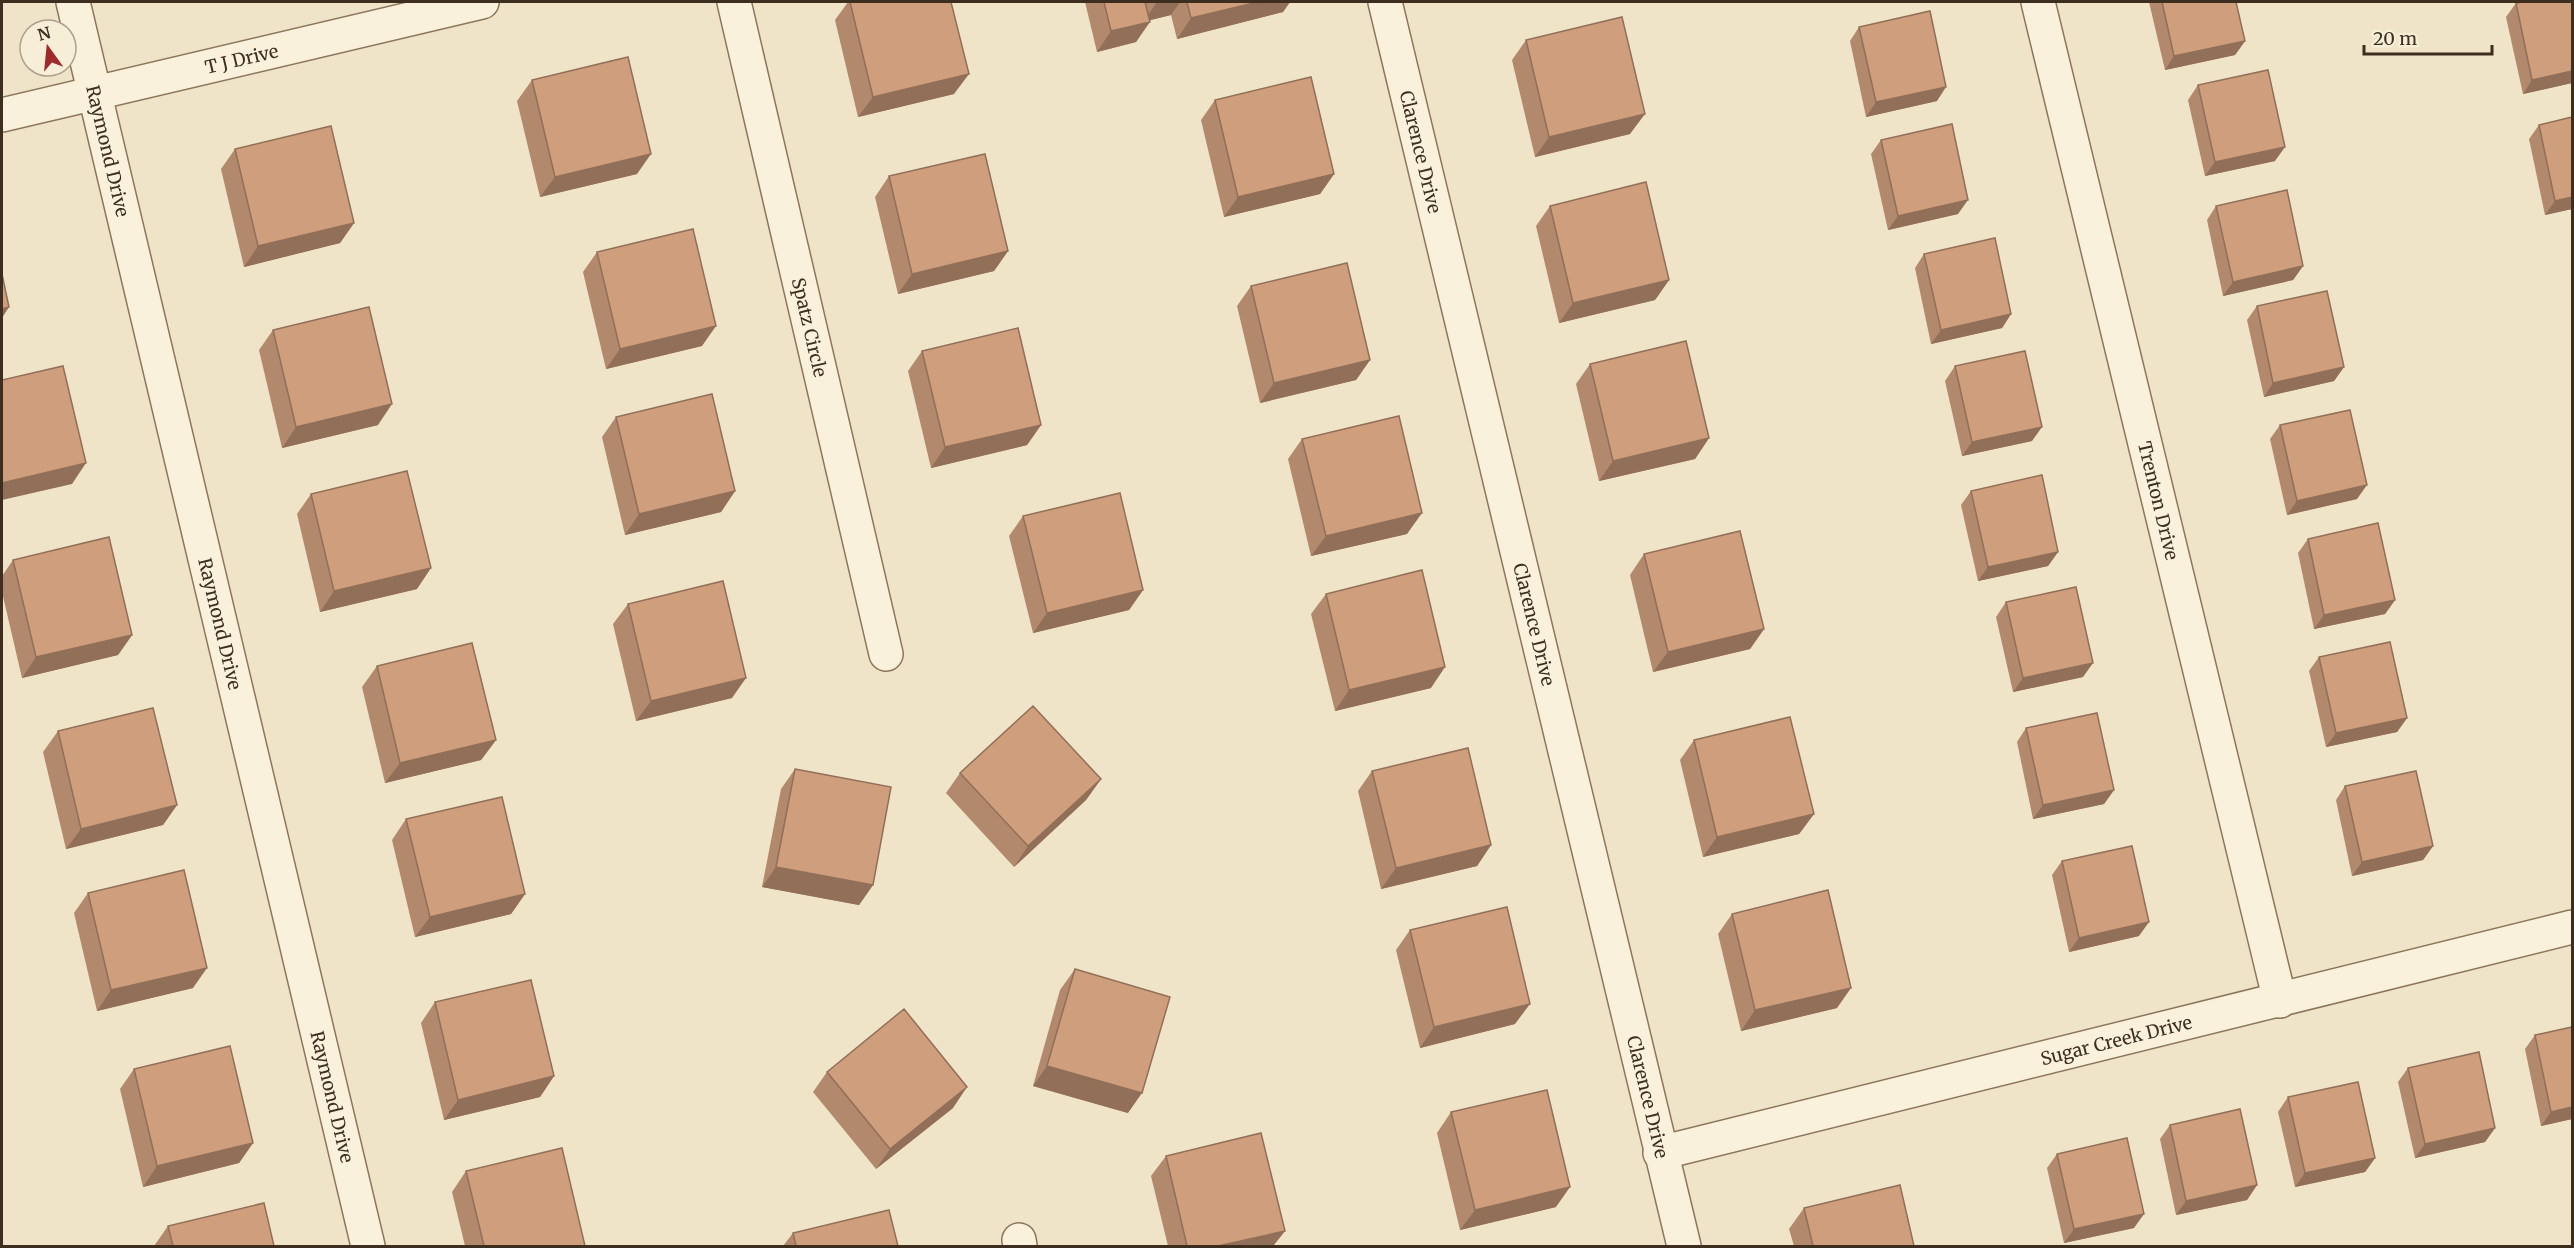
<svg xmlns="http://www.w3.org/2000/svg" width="2574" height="1248" font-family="Merriweather,serif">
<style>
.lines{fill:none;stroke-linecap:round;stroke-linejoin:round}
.minor-casing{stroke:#8d765c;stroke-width:36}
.minor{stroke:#faf1dc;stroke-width:33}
.wall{fill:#b2896c}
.shaded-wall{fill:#916f58}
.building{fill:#cf9f7d;stroke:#916f58;stroke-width:1.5}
.labels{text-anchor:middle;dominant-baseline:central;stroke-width:6;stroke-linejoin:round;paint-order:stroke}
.street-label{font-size:18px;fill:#3d2e20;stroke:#f7eed8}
</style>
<rect width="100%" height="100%" fill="#f0e4c8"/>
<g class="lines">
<!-- minor casing -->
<g class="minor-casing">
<g id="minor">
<path id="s1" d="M 73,2 L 368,1246"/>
<path id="s2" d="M 734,2 L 886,654"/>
<path id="s3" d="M 1385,2 L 1684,1246"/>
<path id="s4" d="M 2038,2 L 2280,1001"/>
<path id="s5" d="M 2,115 L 482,2"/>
<path id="s6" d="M 1660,1153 L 2572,927"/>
<path d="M 1019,1240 L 1020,1246"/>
</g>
</g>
<!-- minor -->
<use href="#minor" class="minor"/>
</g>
<!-- wall -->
<path class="wall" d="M 848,2 L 951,2 L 954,94 L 858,117 L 835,20 Z
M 1085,2 L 1290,2 L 1283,12 L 1177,39 L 1171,15 L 1150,20 L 1136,42 L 1097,52 Z
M 2149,2 L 2236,2 L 2245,41 L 2235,55 L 2165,70 Z
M 2516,3 L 2572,83 L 2523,94 L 2506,17 Z
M 1859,27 L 1937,101 L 1866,117 L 1850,41 Z
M 1526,40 L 1630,134 L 1535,157 L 1512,60 Z
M 532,80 L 637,174 L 540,197 L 517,101 Z
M 2198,85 L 2275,161 L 2205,176 L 2188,100 Z
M 1215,100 L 1334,174 L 1320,194 L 1224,217 L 1201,120 Z
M 2572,117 L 2572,209 L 2545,215 L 2529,139 L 2539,125 Z
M 1881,140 L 1958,214 L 1888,230 L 1871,154 Z
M 235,149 L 354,223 L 340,243 L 244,267 L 221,169 Z
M 889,176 L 1008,251 L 994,271 L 898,294 L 875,197 Z
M 1550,206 L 1669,280 L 1655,300 L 1559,323 L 1536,226 Z
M 2216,206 L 2303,266 L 2293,280 L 2223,296 L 2207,220 Z
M 597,252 L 702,346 L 606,369 L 583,272 Z
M 1924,254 L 2011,314 L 2002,328 L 1931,344 L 1915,268 Z
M 1251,286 L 1370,360 L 1356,380 L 1260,403 L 1237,306 Z
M 2257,306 L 2344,367 L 2334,381 L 2264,397 L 2247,320 Z
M 273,330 L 378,425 L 282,448 L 259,350 Z
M 922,351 L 1041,425 L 1027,445 L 931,468 L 908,371 Z
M 1590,364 L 1709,438 L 1695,459 L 1599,481 L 1576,384 Z
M 1955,366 L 2032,441 L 1962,456 L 1945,381 Z
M 616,417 L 735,491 L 721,512 L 625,535 L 602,437 Z
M 2280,425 L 2357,499 L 2287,515 L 2270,439 Z
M 1302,439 L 1407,534 L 1311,556 L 1288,459 Z
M 1971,491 L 2058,552 L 2048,566 L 1978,581 L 1961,505 Z
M 311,494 L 417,589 L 320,612 L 297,514 Z
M 1023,516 L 1143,590 L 1129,610 L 1033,633 L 1009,536 Z
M 2308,539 L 2395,600 L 2385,614 L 2314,629 L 2298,553 Z
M 1644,554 L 1764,629 L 1750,649 L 1653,672 L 1630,575 Z
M 13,560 L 132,635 L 118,655 L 22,678 L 2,592 L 2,576 Z
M 1326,594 L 1431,688 L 1335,711 L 1311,614 Z
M 2006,602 L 2083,677 L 2013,692 L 1996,617 Z
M 628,604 L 732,698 L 636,721 L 613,624 Z
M 2319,657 L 2407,718 L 2397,732 L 2326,747 L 2309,671 Z
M 377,666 L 496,740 L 481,760 L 385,783 L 362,687 Z
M 2026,728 L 2114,790 L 2104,804 L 2033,819 L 2017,742 Z
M 58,731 L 177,805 L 163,825 L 66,849 L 43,752 Z
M 1694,740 L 1814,814 L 1799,834 L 1703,857 L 1680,760 Z
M 795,769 L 873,885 L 859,905 L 762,887 L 781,789 Z
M 1372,771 L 1491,845 L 1477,866 L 1381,889 L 1358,791 Z
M 960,773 L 1101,779 L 1086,800 L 1014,867 L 946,793 Z
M 2345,786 L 2433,846 L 2423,860 L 2352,876 L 2336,800 Z
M 406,819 L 525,894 L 511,914 L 415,937 L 392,840 Z
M 2062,861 L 2139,936 L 2069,952 L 2052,875 Z
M 88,893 L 193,988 L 97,1011 L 74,913 Z
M 1732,914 L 1837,1008 L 1741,1031 L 1718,934 Z
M 1410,930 L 1515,1024 L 1420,1048 L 1396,950 Z
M 1075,969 L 1128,1113 L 1033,1086 L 1060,990 Z
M 435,1002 L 554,1076 L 540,1097 L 444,1120 L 421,1023 Z
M 2572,1027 L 2572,1119 L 2541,1126 L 2525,1049 L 2535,1035 Z
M 2408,1068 L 2495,1128 L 2485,1142 L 2415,1158 L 2398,1082 Z
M 134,1069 L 253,1143 L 239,1163 L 143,1187 L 120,1089 Z
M 827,1072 L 953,1108 L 876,1169 L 813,1092 Z
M 2288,1097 L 2375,1158 L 2365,1172 L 2295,1187 L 2278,1112 Z
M 1451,1112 L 1556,1207 L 1460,1230 L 1437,1133 Z
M 2170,1125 L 2257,1185 L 2247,1200 L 2176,1215 L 2160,1139 Z
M 2057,1154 L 2134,1228 L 2064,1243 L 2047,1168 Z
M 1166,1156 L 1285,1231 L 1273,1246 L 1168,1246 L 1151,1176 Z
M 466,1171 L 585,1246 L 465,1246 L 452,1192 Z
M 1804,1208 L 1914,1246 L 1794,1246 L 1789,1229 Z
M 168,1226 L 274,1246 L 154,1246 Z
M 793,1233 L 898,1246 L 783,1246 Z"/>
<!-- shaded-wall -->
<path class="shaded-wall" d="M 1157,2 L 1180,2 L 1171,15 L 1143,22 Z
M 1258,2 L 1290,2 L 1283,12 L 1177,39 L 1191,18 Z
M 1150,22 L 1136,42 L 1097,52 L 1111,31 Z
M 2245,41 L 2235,55 L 2165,70 L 2174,56 Z
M 2572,71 L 2572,83 L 2523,94 L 2532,80 Z
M 969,74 L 954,94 L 858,117 L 873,97 Z
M 1946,87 L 1937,101 L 1866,117 L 1876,102 Z
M 1645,114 L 1630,134 L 1535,157 L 1549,137 Z
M 2285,147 L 2275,161 L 2205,176 L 2215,162 Z
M 651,154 L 637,174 L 540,197 L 555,177 Z
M 1334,174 L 1320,194 L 1224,217 L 1238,197 Z
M 2572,197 L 2572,209 L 2545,215 L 2555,201 Z
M 1968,200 L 1958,214 L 1888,230 L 1898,216 Z
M 354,223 L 340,243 L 244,267 L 258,246 Z
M 1008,251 L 994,271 L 898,294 L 912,274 Z
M 2303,266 L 2293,280 L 2223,296 L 2233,282 Z
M 1669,280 L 1655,300 L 1559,323 L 1573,303 Z
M 9,307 L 2,318 L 2,309 Z
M 2011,314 L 2002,328 L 1931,344 L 1941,330 Z
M 716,326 L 702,346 L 606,369 L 620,349 Z
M 1370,360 L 1356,380 L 1260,403 L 1274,383 Z
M 2344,367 L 2334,381 L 2264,397 L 2273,383 Z
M 392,404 L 378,425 L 282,448 L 296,427 Z
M 1041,425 L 1027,445 L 931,468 L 945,447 Z
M 2042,427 L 2032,441 L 1962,456 L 1972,442 Z
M 1709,438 L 1695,459 L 1599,481 L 1613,461 Z
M 86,463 L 72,484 L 2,500 L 2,483 Z
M 2367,485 L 2357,499 L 2287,515 L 2297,501 Z
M 735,491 L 721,512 L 625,535 L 639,514 Z
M 1422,513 L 1407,534 L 1311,556 L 1326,536 Z
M 2058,552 L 2048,566 L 1978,581 L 1988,567 Z
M 431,568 L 417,589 L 320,612 L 334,591 Z
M 1143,590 L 1129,610 L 1033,633 L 1047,613 Z
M 2395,600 L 2385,614 L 2314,629 L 2324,615 Z
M 1764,629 L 1750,649 L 1653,672 L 1668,652 Z
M 132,635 L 118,655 L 22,678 L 36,657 Z
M 2093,663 L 2083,677 L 2013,692 L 2023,678 Z
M 1445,667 L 1431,688 L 1335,711 L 1349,690 Z
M 746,678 L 732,698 L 636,721 L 651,701 Z
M 2407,718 L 2397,732 L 2326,747 L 2336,733 Z
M 496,740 L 481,760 L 385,783 L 400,763 Z
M 1101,779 L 1086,800 L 1014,867 L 1028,846 Z
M 2114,790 L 2104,804 L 2033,819 L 2043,805 Z
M 177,805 L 163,825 L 66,849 L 81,829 Z
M 1814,814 L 1799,834 L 1703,857 L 1717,837 Z
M 1491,845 L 1477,866 L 1381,889 L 1396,868 Z
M 2433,846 L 2423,860 L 2352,876 L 2362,862 Z
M 776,867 L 873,885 L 859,905 L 762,887 Z
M 525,894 L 511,914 L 415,937 L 430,917 Z
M 2149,922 L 2139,936 L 2069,952 L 2079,938 Z
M 207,968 L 193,988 L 97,1011 L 111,990 Z
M 1851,988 L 1837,1008 L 1741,1031 L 1755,1010 Z
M 1530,1004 L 1515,1024 L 1420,1048 L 1434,1027 Z
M 1047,1066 L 1142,1093 L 1128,1113 L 1033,1086 Z
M 554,1076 L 540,1097 L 444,1120 L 458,1100 Z
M 967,1087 L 953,1108 L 876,1169 L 890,1149 Z
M 2572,1107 L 2572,1119 L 2541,1126 L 2551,1112 Z
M 2495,1128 L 2485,1142 L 2415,1158 L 2425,1144 Z
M 253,1143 L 239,1163 L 143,1187 L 157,1166 Z
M 2375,1158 L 2365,1172 L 2295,1187 L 2305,1173 Z
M 2257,1185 L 2247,1200 L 2176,1215 L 2186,1201 Z
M 1570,1187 L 1556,1207 L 1460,1230 L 1475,1210 Z
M 2144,1214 L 2134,1228 L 2064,1243 L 2074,1229 Z
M 1285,1231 L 1273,1246 L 1218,1246 Z"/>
<!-- building -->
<path class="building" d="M 850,2 L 951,2 L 969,74 L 873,97 Z
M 1104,2 L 1145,2 L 1150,22 L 1111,31 Z
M 1187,2 L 1258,2 L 1191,18 Z
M 2162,2 L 2236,2 L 2245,41 L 2174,56 Z
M 2524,2 L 2572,2 L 2572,71 L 2532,80 L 2516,3 Z
M 1930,11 L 1946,87 L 1876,102 L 1859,27 Z
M 1622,17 L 1645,114 L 1549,137 L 1526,40 Z
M 628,57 L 651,154 L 555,177 L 532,80 Z
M 2268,70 L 2285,147 L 2215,162 L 2198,85 Z
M 1311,77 L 1334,174 L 1238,197 L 1215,100 Z
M 2572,117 L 2572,197 L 2555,201 L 2539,125 Z
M 1952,124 L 1968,200 L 1898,216 L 1881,140 Z
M 331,126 L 354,223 L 258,246 L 235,149 Z
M 985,154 L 1008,251 L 912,274 L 889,176 Z
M 1646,182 L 1669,280 L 1573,303 L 1550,206 Z
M 2287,190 L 2303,266 L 2233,282 L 2216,206 Z
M 693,229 L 716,326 L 620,349 L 597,252 Z
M 1995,238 L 2011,314 L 1941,330 L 1924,254 Z
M 1347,263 L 1370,360 L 1274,383 L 1251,286 Z
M 2,274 L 9,307 L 2,309 Z
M 2327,291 L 2344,367 L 2273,383 L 2257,306 Z
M 369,307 L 392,404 L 296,427 L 273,330 Z
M 1018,328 L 1041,425 L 945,447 L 922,351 Z
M 1686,341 L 1709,438 L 1613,461 L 1590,364 Z
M 2025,351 L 2042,427 L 1972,442 L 1955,366 Z
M 63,366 L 86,463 L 2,483 L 2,380 Z
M 712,394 L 735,491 L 639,514 L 616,417 Z
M 2350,410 L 2367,485 L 2297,501 L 2280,425 Z
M 1399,416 L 1422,513 L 1326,536 L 1302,439 Z
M 407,471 L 431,568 L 334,591 L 311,494 Z
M 2042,475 L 2058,552 L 1988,567 L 1971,491 Z
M 1120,493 L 1143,590 L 1047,613 L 1023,516 Z
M 2378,523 L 2395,600 L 2324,615 L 2308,539 Z
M 1740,531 L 1764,629 L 1668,652 L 1644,554 Z
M 109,537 L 132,635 L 36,657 L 13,560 Z
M 1422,570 L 1445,667 L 1349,690 L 1326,594 Z
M 723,581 L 746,678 L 651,701 L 628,604 Z
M 2076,587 L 2093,663 L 2023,678 L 2006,602 Z
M 2390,642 L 2407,718 L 2336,733 L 2319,657 Z
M 472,643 L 496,740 L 400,763 L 377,666 Z
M 1033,706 L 1101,779 L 1028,846 L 960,773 Z
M 153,708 L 177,805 L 81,829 L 58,731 Z
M 2097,713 L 2114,790 L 2043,805 L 2026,728 Z
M 1790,717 L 1814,814 L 1717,837 L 1694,740 Z
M 1468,748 L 1491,845 L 1396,868 L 1372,771 Z
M 795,769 L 891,787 L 873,885 L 776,867 Z
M 2416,771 L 2433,846 L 2362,862 L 2345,786 Z
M 502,797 L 525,894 L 430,917 L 406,819 Z
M 2132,846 L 2149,922 L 2079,938 L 2062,861 Z
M 184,870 L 207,968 L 111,990 L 88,893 Z
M 1828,890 L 1851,988 L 1755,1010 L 1732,914 Z
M 1507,907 L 1530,1004 L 1434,1027 L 1410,930 Z
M 1075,969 L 1170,997 L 1142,1093 L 1047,1066 Z
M 531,980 L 554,1076 L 458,1100 L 435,1002 Z
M 904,1009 L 967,1087 L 890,1149 L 827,1072 Z
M 2572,1027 L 2572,1107 L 2551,1112 L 2535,1035 Z
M 230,1046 L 253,1143 L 157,1166 L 134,1069 Z
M 2479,1052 L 2495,1128 L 2425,1144 L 2408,1068 Z
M 2358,1082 L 2375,1158 L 2305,1173 L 2288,1097 Z
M 1547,1090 L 1570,1187 L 1475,1210 L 1451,1112 Z
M 2240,1109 L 2257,1185 L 2186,1201 L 2170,1125 Z
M 1261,1133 L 1285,1231 L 1218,1246 L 1187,1246 L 1166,1156 Z
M 2127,1138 L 2144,1214 L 2074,1229 L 2057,1154 Z
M 562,1148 L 585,1246 L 484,1246 L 466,1171 Z
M 1900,1185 L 1914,1246 L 1813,1246 L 1804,1208 Z
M 264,1203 L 274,1246 L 173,1246 L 168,1226 Z
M 889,1210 L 898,1246 L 796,1246 L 793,1233 Z"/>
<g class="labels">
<!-- street labels -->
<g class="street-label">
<text stroke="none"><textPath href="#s5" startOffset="246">T J Drive</textPath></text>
<text stroke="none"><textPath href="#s1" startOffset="153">Raymond Drive</textPath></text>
<text stroke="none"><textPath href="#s3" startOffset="154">Clarence Drive</textPath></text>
<text stroke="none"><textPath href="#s2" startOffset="334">Spatz Circle</textPath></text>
<text stroke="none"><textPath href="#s4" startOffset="513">Trenton Drive</textPath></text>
<text stroke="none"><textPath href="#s1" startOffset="639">Raymond Drive</textPath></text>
<text stroke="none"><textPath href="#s3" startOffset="640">Clarence Drive</textPath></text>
<text stroke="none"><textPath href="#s6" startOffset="470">Sugar Creek Drive</textPath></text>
<text stroke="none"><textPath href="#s1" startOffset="1125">Raymond Drive</textPath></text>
<text stroke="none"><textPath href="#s3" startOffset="1126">Clarence Drive</textPath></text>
</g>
</g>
<!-- border -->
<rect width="2574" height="1248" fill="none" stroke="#3d2e20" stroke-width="6"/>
<!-- north arrow -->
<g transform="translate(48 48) rotate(345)"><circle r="28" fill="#f7eed8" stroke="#ada18e" stroke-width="1.5"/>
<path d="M0-4.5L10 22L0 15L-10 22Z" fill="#9e2a2b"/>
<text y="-9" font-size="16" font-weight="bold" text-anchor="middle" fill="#3d2e20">N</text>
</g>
<!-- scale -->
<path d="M2364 45v9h128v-9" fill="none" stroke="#3d2e20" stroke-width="3"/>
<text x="2373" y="45" font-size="18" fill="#3d2e20" stroke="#f7eed8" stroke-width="4.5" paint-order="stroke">20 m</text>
</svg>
